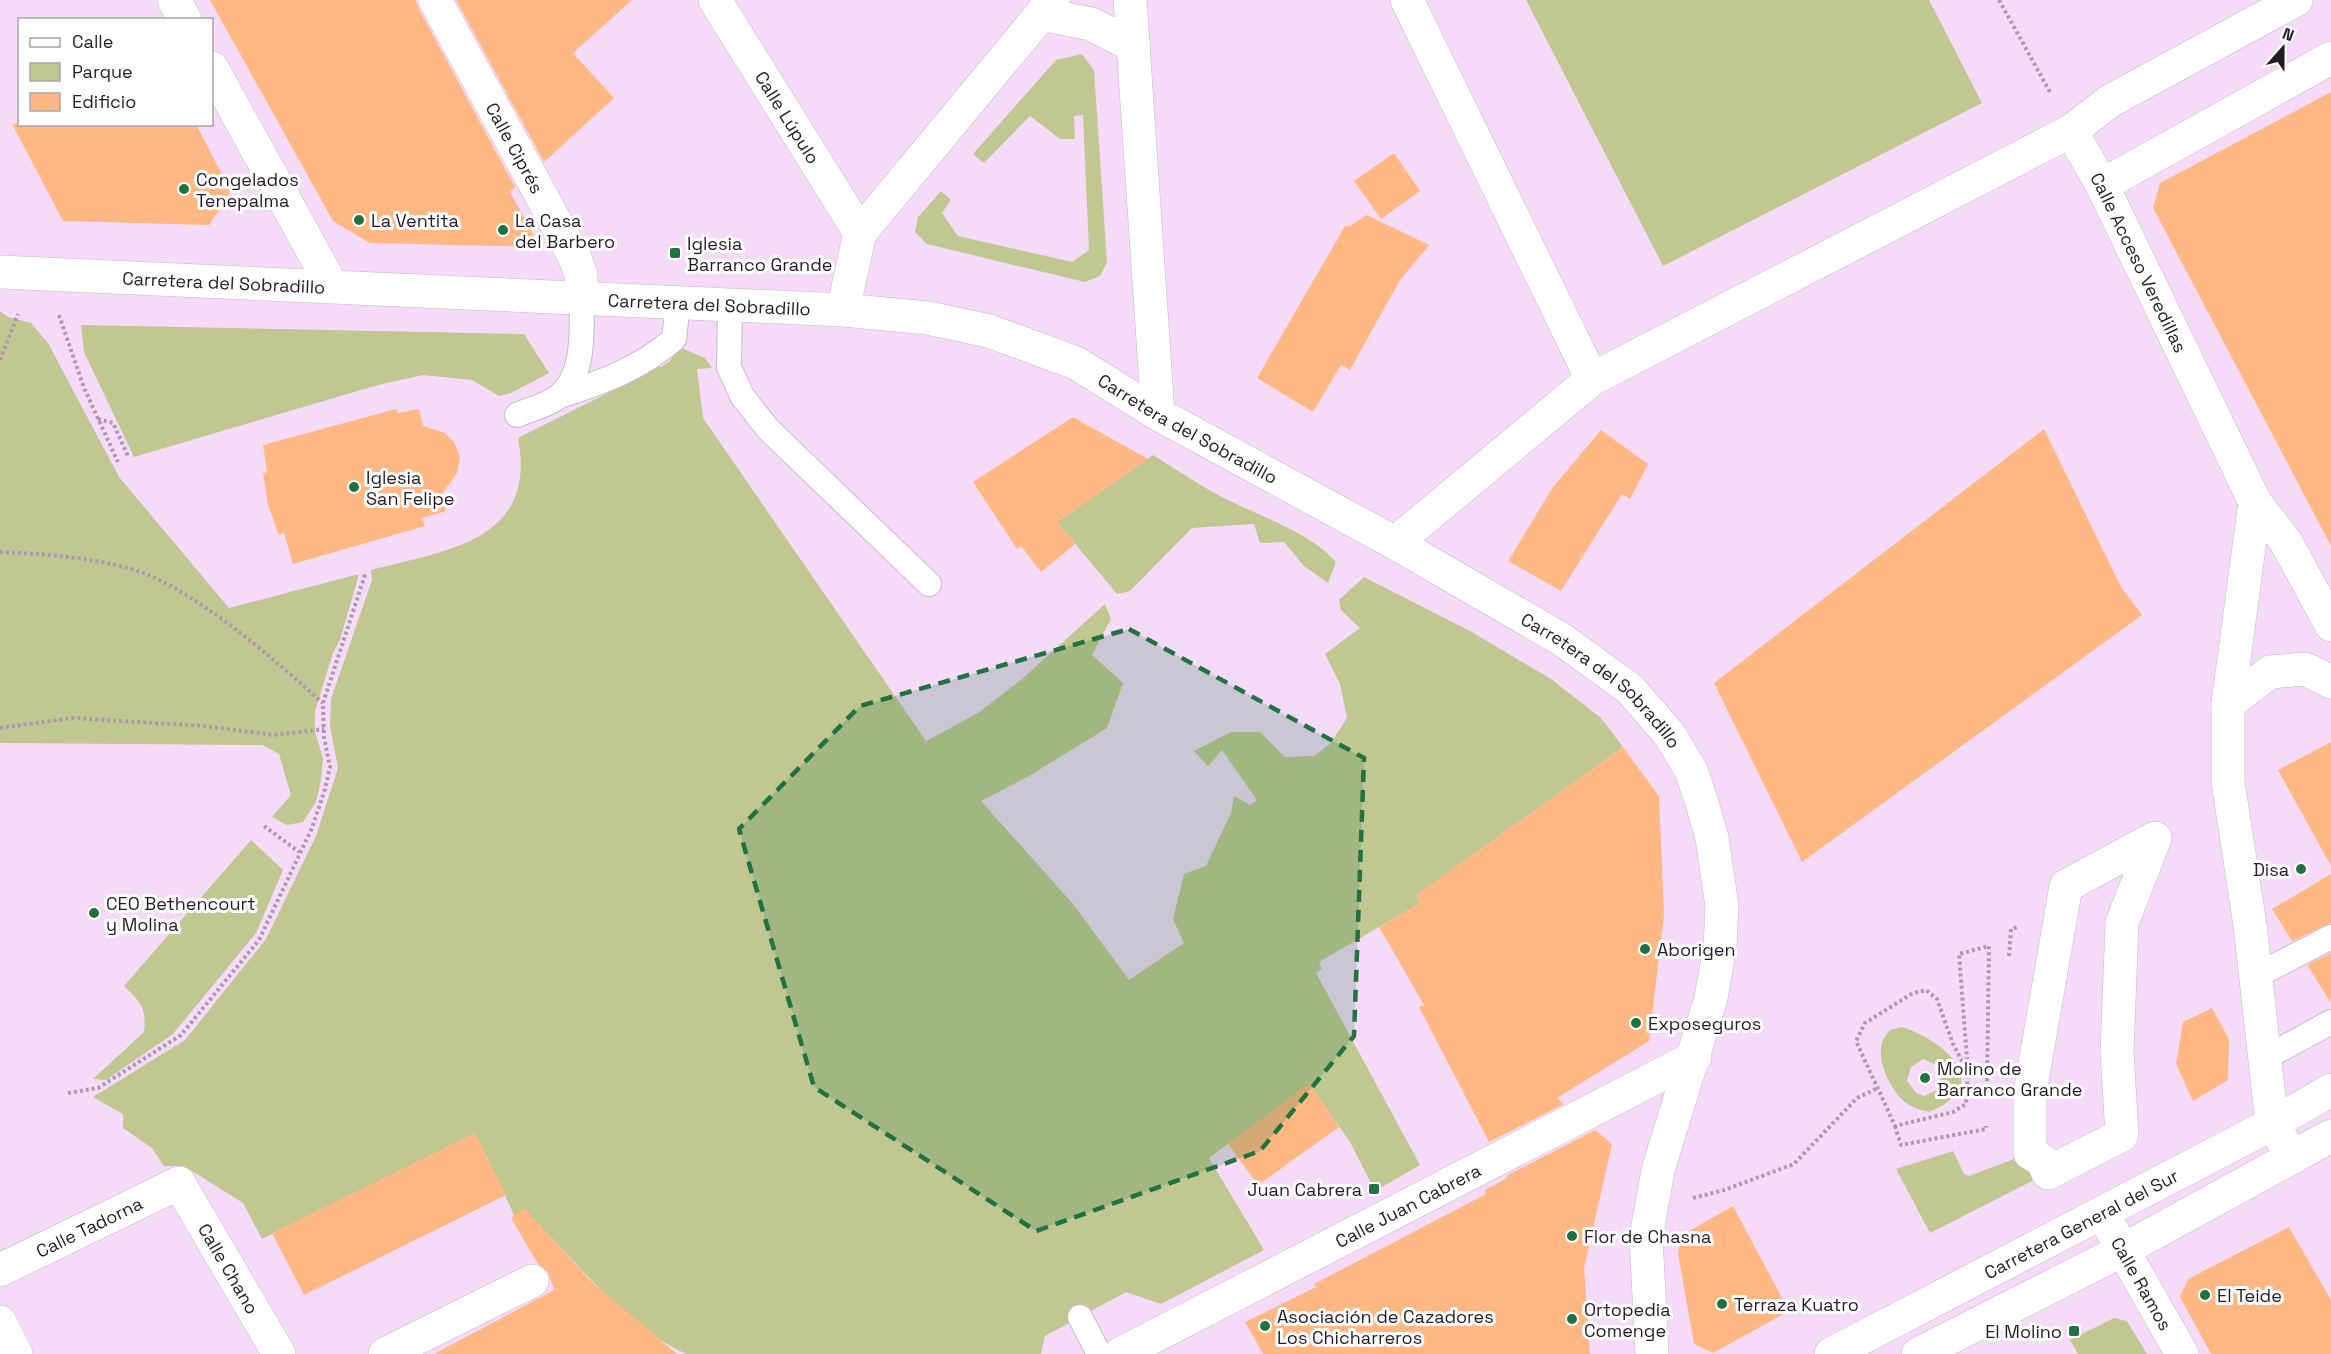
<svg xmlns="http://www.w3.org/2000/svg" width="2331" height="1354" font-family="'Space Grotesk',sans-serif">
<style>
.green{fill:#c1c790;fill-rule:evenodd}
.building{fill:#ffb884}
.lines{fill:none;stroke-linecap:round;stroke-linejoin:round}
.lane-casing{stroke:#cdb4d0;stroke-width:26}
.street-casing{stroke:#cdb4d0;stroke-width:34}
.secondary-casing{stroke:#cdb4d0;stroke-width:34}
.primary-casing{stroke:#cdb4d0;stroke-width:34}
.path{stroke:#ad99af;stroke-width:4;stroke-dasharray:3 3;stroke-linecap:butt}
.lane{stroke:#fff;stroke-width:24}
.street{stroke:#fff;stroke-width:33}
.secondary{stroke:#fff;stroke-width:33}
.primary{stroke:#fff;stroke-width:33}
.marked{fill:#217141;fill-opacity:0.2;stroke:#217141;stroke-width:4.5;stroke-dasharray:12 8;stroke-linejoin:round}
.poi-dot{fill:#217141;stroke:#fff;stroke-width:2}
.labels{text-anchor:middle;dominant-baseline:central;stroke-width:6;stroke-linejoin:round;paint-order:stroke}
.street-label{font-size:18px;fill:#251b26;stroke:#fff}
.poi-label{font-size:18px;fill:#251b26;stroke:#fff;text-anchor:start}
</style>
<rect width="100%" height="100%" fill="#f5dbf8"/>
<!-- green -->
<path class="green" d="M 1526,0 L 1929,0 L 1982,103 L 1663,266 Z
M 1082,54 L 1094,70 L 1107,262 L 1100,276 L 1085,282 L 927,244 L 915,232 L 918,217 L 941,191 L 951,200 L 942,213 L 958,236 L 1072,262 L 1089,250 L 1083,115 L 1074,116 L 1075,139 L 1060,139 L 1030,116 L 984,163 L 973,154 L 1056,60 Z
M 0,311 L 8,317 L 31,323 L 48,343 L 119,477 L 229,608 L 359,574 L 340,640 L 333,653 L 315,711 L 315,731 L 323,759 L 321,781 L 316,802 L 303,822 L 287,825 L 272,817 L 291,795 L 279,754 L 263,745 L 0,743 Z
M 81,325 L 524,334 L 549,373 L 511,393 L 499,396 L 472,380 L 423,375 L 378,385 L 134,457 L 84,352 Z
M 679,347 L 705,358 L 712,368 L 697,369 L 703,418 L 926,741 L 978,713 L 1021,680 L 1105,604 L 1111,619 L 1092,655 L 1123,683 L 1107,728 L 1029,776 L 981,801 L 1073,904 L 1129,980 L 1184,943 L 1173,919 L 1184,874 L 1206,866 L 1231,813 L 1234,796 L 1250,805 L 1257,800 L 1222,750 L 1208,766 L 1194,751 L 1231,732 L 1260,732 L 1285,757 L 1314,756 L 1330,744 L 1347,718 L 1340,684 L 1325,654 L 1360,628 L 1341,610 L 1339,600 L 1364,577 L 1470,631 L 1551,679 L 1601,718 L 1623,747 L 1417,895 L 1420,903 L 1319,962 L 1322,969 L 1316,973 L 1420,1165 L 1375,1191 L 1350,1142 L 1309,1084 L 1209,1158 L 1264,1250 L 1161,1304 L 1126,1292 L 1045,1336 L 1041,1354 L 687,1354 C 639,1335 587,1276 552,1238 L 530,1251 L 500,1184 L 327,1207 L 262,1239 L 243,1203 L 184,1166 L 164,1166 L 152,1148 L 123,1128 L 123,1114 L 93,1097 L 185,1040 L 266,939 L 316,836 L 338,768 L 330,726 L 331,699 L 372,580 L 371,570 C 446,550 538,542 518,438 L 642,376 L 652,366 L 661,367 L 670,361 Z
M 1153,455 C 1174,468 1195,482 1216,494 C 1253,514 1309,531 1336,562 L 1328,583 L 1304,566 L 1284,542 L 1260,543 L 1254,524 L 1192,528 L 1130,591 L 1117,594 L 1057,522 Z
M 251,840 L 283,870 L 256,933 L 173,1034 L 106,1080 L 93,1079 L 144,1032 C 147,1009 140,1001 124,986 Z
M 1902,1027 C 1945,1041 1996,1085 1929,1112 C 1923,1110 1916,1109 1911,1106 C 1893,1097 1876,1062 1882,1043 C 1883,1039 1887,1034 1890,1030 ZM 1923,1059 L 1939,1066 L 1942,1074 L 1939,1089 L 1924,1096 L 1916,1093 L 1907,1081 L 1911,1067 Z
M 1953,1151 L 1964,1174 L 1969,1176 L 2030,1153 L 2048,1173 L 1930,1233 L 1896,1169 Z
M 2114,1318 L 2127,1321 L 2147,1354 L 2078,1354 L 2070,1340 Z"/>
<!-- building -->
<path class="building" d="M 210,0 L 416,0 L 419,9 L 515,187 L 510,192 L 540,247 L 370,243 L 333,221 Z
M 456,0 L 632,0 L 573,53 L 614,98 L 544,162 Z
M 2331,92 L 2331,546 L 2153,208 L 2160,183 Z
M 12,124 L 196,124 L 231,192 L 209,225 L 63,221 Z
M 1394,153 L 1420,191 L 1381,219 L 1354,181 Z
M 1367,215 L 1429,245 L 1400,280 L 1350,370 L 1341,365 L 1313,412 L 1257,378 L 1345,226 L 1350,226 Z
M 396,409 L 398,413 L 419,409 L 423,426 L 445,433 L 454,442 L 460,457 L 457,473 L 441,496 L 446,511 L 422,518 L 425,526 L 293,564 L 284,533 L 279,535 L 268,505 L 263,473 L 267,472 L 263,445 Z
M 1073,417 L 1148,459 L 1057,522 L 1075,544 L 1041,572 L 1021,546 L 1017,549 L 973,482 Z
M 2044,429 L 2121,587 L 2142,615 L 1802,862 L 1714,683 Z
M 1601,430 L 1648,464 L 1630,499 L 1622,494 L 1561,591 L 1508,561 L 1553,487 Z
M 2331,742 L 2331,866 L 2278,770 Z
M 1623,747 L 1659,796 L 1664,915 L 1649,1041 L 1557,1098 L 1564,1104 L 1489,1142 L 1419,1007 L 1424,1005 L 1379,927 L 1420,903 L 1416,895 Z
M 2331,874 L 2331,923 L 2292,941 L 2272,909 Z
M 2331,953 L 2331,1003 L 2307,965 Z
M 2212,1008 L 2229,1039 L 2228,1080 L 2193,1101 L 2176,1064 L 2183,1022 Z
M 1309,1083 L 1339,1127 L 1258,1185 L 1228,1144 Z
M 1595,1130 L 1612,1144 L 1584,1268 L 1590,1354 L 1263,1354 L 1245,1322 L 1316,1287 L 1314,1284 L 1486,1194 L 1485,1190 L 1507,1178 L 1506,1176 Z
M 475,1133 L 506,1195 L 304,1295 L 272,1233 Z
M 1733,1206 L 1789,1311 L 1713,1353 L 1694,1344 L 1678,1253 L 1682,1235 Z
M 524,1208 L 593,1283 L 677,1354 L 434,1354 L 554,1290 L 548,1272 L 538,1264 L 511,1218 Z
M 2289,1227 L 2331,1300 L 2331,1354 L 2211,1354 L 2180,1297 L 2188,1279 Z"/>
<g class="lines">
<!-- lane casing -->
<g class="lane-casing">
<path id="lane" d="M 730,306 L 729,367 L 742,396 L 768,429 L 929,584
M 559,396 C 601,383 641,368 674,339 L 678,303
M 517,415 C 530,409 549,405 559,396 C 586,374 581,330 582,299
M 2256,976 L 2331,937
M 2265,1058 L 2331,1022
M 1080,1317 L 1099,1354"/>
</g>
<!-- street casing -->
<g class="street-casing">
<g id="street">
<path d="M 174,0 L 185,20"/>
<path id="s1" d="M 435,0 L 575,258 L 581,275 L 582,299"/>
<path id="s2" d="M 715,0 L 860,233"/>
<path d="M 1130,0 L 1158,414"/>
<path d="M 1407,0 L 1592,379"/>
<path d="M 1041,14 L 1091,24 L 1134,46"/>
<path d="M 212,68 L 332,286"/>
<path id="s3" d="M 2071,131 L 2102,185 L 2255,502 L 2286,542 L 2331,625"/>
<path d="M 2102,185 L 2331,58"/>
<path d="M 843,310 L 860,233 L 1053,0"/>
<path d="M 2255,502 L 2228,704 L 2228,782 L 2250,925 L 2272,1124 L 2293,1157"/>
<path d="M 1395,543 L 1592,379 L 2071,131 L 2110,101 L 2296,0"/>
<path d="M 2228,704 L 2270,672 L 2305,669 L 2331,682"/>
<path d="M 2155,838 L 2122,923 L 2117,1052 L 2122,1135 L 2048,1173 L 2042,1160 L 2030,1153 L 2030,1092 L 2066,886 Z"/>
<path id="s4" d="M 2102,1213 L 2182,1354"/>
<path id="s5" d="M 0,1270 L 179,1183 L 279,1354"/>
<path d="M 0,1322 L 16,1354"/>
<path d="M 385,1354 L 532,1281"/>
<path id="s6" d="M 1120,1354 L 1695,1057"/>
</g>
</g>
<!-- secondary casing -->
<g class="secondary-casing">
<g id="secondary">
<path id="s7" d="M 0,272 L 843,310 L 928,318 L 989,331 L 1076,363 L 1158,414 L 1395,543 L 1561,639 L 1630,689 L 1669,734 L 1691,770 L 1702,803 L 1712,838 L 1722,906 L 1720,947 L 1711,998 L 1658,1170 L 1646,1237 L 1652,1354"/>
</g>
</g>
<!-- primary casing -->
<g class="primary-casing">
<g id="primary">
<path id="s8" d="M 1831,1354 L 2272,1124 L 2331,1090"/>
<path d="M 1918,1354 L 2123,1250 L 2331,1136"/>
</g>
</g>
<!-- path -->
<path class="path" d="M 1999,0 L 2051,94
M 59,315 L 84,388 L 118,462
M 0,360 L 18,314
M 98,419 L 113,423 L 129,458
M 0,552 C 43,554 86,557 128,568 C 189,584 275,660 323,703
M 0,728 L 73,718 L 204,726 L 273,735 L 324,729
M 264,826 L 299,852
M 2009,956 L 2011,929 L 2018,927
M 1968,1072 L 1953,1044 L 1937,999 L 1926,990 L 1913,993 L 1865,1023 L 1856,1041 L 1895,1126 L 1953,1112 L 1966,1104 L 1968,1072 L 1959,954 L 1989,946 L 1987,1084
M 68,1093 L 98,1088 L 181,1035 L 259,940 L 312,828 L 325,789 L 330,767 L 324,737 L 323,703 L 366,572
M 1895,1126 L 1901,1145 L 1986,1129 L 1986,1126
M 1693,1198 L 1724,1190 L 1794,1164 L 1857,1098 L 1878,1088"/>
<!-- lane -->
<use href="#lane" class="lane"/>
<!-- street -->
<use href="#street" class="street"/>
<!-- secondary -->
<use href="#secondary" class="secondary"/>
<!-- primary -->
<use href="#primary" class="primary"/>
</g>
<!-- marked area -->
<path class="marked" d="M 1129,629 L 1364,758 L 1354,1036 L 1260,1151 L 1036,1231 L 814,1087 L 739,829 L 860,706 Z"/>
<!-- markers -->
<g class="poi-dot">
<circle cx="184" cy="189" r="6"/>
<circle cx="359" cy="220" r="6"/>
<circle cx="503" cy="230" r="6"/>
<rect x="669" y="247" width="12" height="12" rx="3"/>
<circle cx="354" cy="487" r="6"/>
<circle cx="2301" cy="869" r="6"/>
<circle cx="94" cy="913" r="6"/>
<circle cx="1645" cy="949" r="6"/>
<circle cx="1636" cy="1023" r="6"/>
<circle cx="1925" cy="1078" r="6"/>
<rect x="1368" y="1183" width="12" height="12" rx="3"/>
<circle cx="1572" cy="1236" r="6"/>
<circle cx="2205" cy="1295" r="6"/>
<circle cx="1722" cy="1304" r="6"/>
<circle cx="1572" cy="1319" r="6"/>
<circle cx="1265" cy="1326" r="6"/>
<rect x="2068" y="1325" width="12" height="12" rx="3"/>
</g>
<g class="labels">
<!-- street labels -->
<g class="street-label">
<text stroke="none"><textPath href="#s2" startOffset="138">Calle Lúpulo</textPath></text>
<text stroke="none"><textPath href="#s1" startOffset="168">Calle Ciprés</textPath></text>
<text stroke="none"><textPath href="#s3" startOffset="148">Calle Acceso Veredillas</textPath></text>
<text stroke="none"><textPath href="#s7" startOffset="224">Carretera del Sobradillo</textPath></text>
<text stroke="none"><textPath href="#s7" startOffset="710">Carretera del Sobradillo</textPath></text>
<text stroke="none"><textPath href="#s7" startOffset="1214">Carretera del Sobradillo</textPath></text>
<text stroke="none"><textPath href="#s7" startOffset="1700">Carretera del Sobradillo</textPath></text>
<text stroke="none"><textPath href="#s6" startOffset="324">Calle Juan Cabrera</textPath></text>
<text stroke="none"><textPath href="#s8" startOffset="282">Carretera General del Sur</textPath></text>
<text stroke="none"><textPath href="#s5" startOffset="99">Calle Tadorna</textPath></text>
<text stroke="none"><textPath href="#s5" startOffset="298">Calle Chano</textPath></text>
<text stroke="none"><textPath href="#s4" startOffset="81">Calle Ramos</textPath></text>
</g>
<!-- poi labels -->
<g class="poi-label">
<text x="196" y="179">Congelados<tspan x="196" dy="21">Tenepalma</tspan></text>
<text x="371" y="220">La Ventita</text>
<text x="515" y="220">La Casa<tspan x="515" dy="21">del Barbero</tspan></text>
<text x="687" y="243">Iglesia<tspan x="687" dy="21">Barranco Grande</tspan></text>
<text x="366" y="477">Iglesia<tspan x="366" dy="21">San Felipe</tspan></text>
<text x="2289" y="869" text-anchor="end">Disa</text>
<text x="106" y="903">CEO Bethencourt<tspan x="106" dy="21">y Molina</tspan></text>
<text x="1657" y="949">Aborigen</text>
<text x="1648" y="1023">Exposeguros</text>
<text x="1937" y="1068">Molino de<tspan x="1937" dy="21">Barranco Grande</tspan></text>
<text x="1362" y="1189" text-anchor="end">Juan Cabrera</text>
<text x="1584" y="1236">Flor de Chasna</text>
<text x="2217" y="1295">El Teide</text>
<text x="1734" y="1304">Terraza Kuatro</text>
<text x="1584" y="1309">Ortopedia<tspan x="1584" dy="21">Comenge</tspan></text>
<text x="1277" y="1316">Asociación de Cazadores<tspan x="1277" dy="21">Los Chicharreros</tspan></text>
<text x="2062" y="1331" text-anchor="end">El Molino</text>
</g>
</g>
<!-- legend -->
<rect x="18" y="18" width="195" height="108" fill="#ffffff" stroke="#a8a4a8" stroke-width="1.5"/>
<rect x="30" y="38" width="30" height="9" fill="#ffffff" stroke="#a8a4a8" stroke-width="1.5"/>
<text x="72" y="48" font-size="18" fill="#251b26">Calle</text>
<rect x="30" y="63" width="30" height="18" fill="#c1c790" stroke="#a8a4a8" stroke-width="1.5"/>
<text x="72" y="78" font-size="18" fill="#251b26">Parque</text>
<rect x="30" y="93" width="30" height="18" fill="#ffb884" stroke="#a8a4a8" stroke-width="1.5"/>
<text x="72" y="108" font-size="18" fill="#251b26">Edificio</text>
<!-- north arrow -->
<g transform="translate(2283 48) rotate(21)" stroke="#ffffff" stroke-width="4.5" paint-order="stroke">
<path d="M0-4.5L10 22L0 15L-10 22Z" fill="#251b26"/>
<text y="-9" font-size="16" font-weight="bold" text-anchor="middle" fill="#251b26">N</text>
</g>
</svg>
